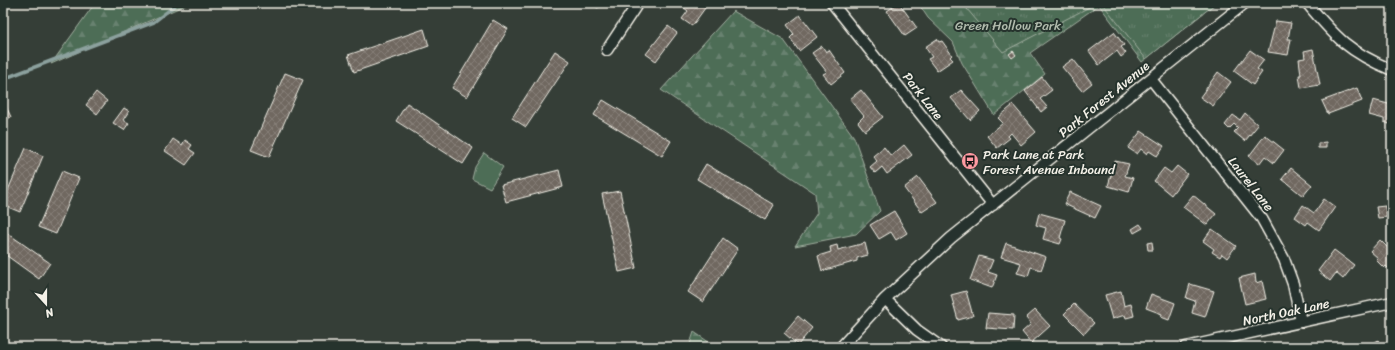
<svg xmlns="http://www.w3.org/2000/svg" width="1395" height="350" font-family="Sriracha,sans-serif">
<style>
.forest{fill:url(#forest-firs);stroke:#a1afa0}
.park{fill:url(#park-tufts);stroke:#a1afa0}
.pitch{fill:#4e6d57;stroke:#a1afa0}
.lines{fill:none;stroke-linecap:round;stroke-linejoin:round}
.stream{stroke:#8ca19e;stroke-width:3.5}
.building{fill:url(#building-cross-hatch);stroke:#f4f1e8}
.street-casing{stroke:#f4f1e8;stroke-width:13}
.street{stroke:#26332d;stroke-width:10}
.labels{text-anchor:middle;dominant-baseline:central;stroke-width:4;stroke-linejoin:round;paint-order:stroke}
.park-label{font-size:13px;fill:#b2bcae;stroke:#26332d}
.street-label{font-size:13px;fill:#f4f1e8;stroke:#26332d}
.poi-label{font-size:13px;fill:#f4f1e8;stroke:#26332d;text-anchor:start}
</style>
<defs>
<pattern id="forest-firs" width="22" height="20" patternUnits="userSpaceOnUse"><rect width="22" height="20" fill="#4e6d57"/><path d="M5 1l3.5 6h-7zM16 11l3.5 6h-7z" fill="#68826f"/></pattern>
<pattern id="park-tufts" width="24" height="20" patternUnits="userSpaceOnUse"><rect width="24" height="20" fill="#4e6d57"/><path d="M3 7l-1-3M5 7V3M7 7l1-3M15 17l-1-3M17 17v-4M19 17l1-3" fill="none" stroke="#68826f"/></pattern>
<pattern id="building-cross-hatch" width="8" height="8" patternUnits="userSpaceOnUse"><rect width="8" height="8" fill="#706860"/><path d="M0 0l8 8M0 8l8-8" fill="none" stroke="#857e77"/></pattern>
</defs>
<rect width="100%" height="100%" fill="#353e37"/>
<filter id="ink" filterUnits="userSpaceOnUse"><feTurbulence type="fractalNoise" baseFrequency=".025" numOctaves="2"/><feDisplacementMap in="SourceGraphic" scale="8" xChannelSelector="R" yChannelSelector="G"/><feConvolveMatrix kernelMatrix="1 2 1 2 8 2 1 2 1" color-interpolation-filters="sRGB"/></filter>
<g filter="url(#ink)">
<!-- forest -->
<path class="forest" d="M 95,3 L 190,3 L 51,64 Z
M 918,3 L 1216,3 L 1142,62 L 1099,5 L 1030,53 L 1045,74 L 994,115 L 962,63 L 953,42 L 928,18 Z
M 733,11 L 783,39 L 854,137 L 880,211 L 856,234 L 795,246 L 817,213 L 815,193 L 661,90 Z
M 694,332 L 716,347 L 689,347 Z"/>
<!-- park -->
<path class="park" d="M 962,3 L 1097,3 L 1003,52 Z
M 1102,3 L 1216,3 L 1146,59 Z"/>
<!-- pitch -->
<path class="pitch" d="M 484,153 L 503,167 L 490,188 L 472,179 L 475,167 Z"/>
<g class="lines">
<!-- stream -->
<path class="stream" d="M 3,79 L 154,22 L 178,3"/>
</g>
<!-- building -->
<path class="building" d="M 590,3 L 602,3 L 598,8 Z
M 678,3 L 707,3 L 708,4 L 692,26 L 682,19 L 688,11 Z
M 899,3 L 917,28 L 905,36 L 887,11 Z
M 800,15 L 817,37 L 799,51 L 790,38 L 794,34 L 787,25 Z
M 493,20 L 508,29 L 467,97 L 452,88 Z
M 1276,21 L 1291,23 L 1288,39 L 1291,39 L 1288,55 L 1268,52 Z
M 668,26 L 677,33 L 656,61 L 646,54 Z
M 424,29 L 429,46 L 354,72 L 348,55 Z
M 1114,32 L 1124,45 L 1121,47 L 1126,53 L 1121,57 L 1117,51 L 1099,65 L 1089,51 Z
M 937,39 L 939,42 L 942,41 L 952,55 L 950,57 L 953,60 L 937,71 L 928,59 L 932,57 L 925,47 Z
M 822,46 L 826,52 L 829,50 L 845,73 L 831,84 L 823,74 L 827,72 L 812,53 Z
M 1313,49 L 1320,85 L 1301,88 L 1299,75 L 1301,75 L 1299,59 L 1305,58 L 1304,51 Z
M 1250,50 L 1264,60 L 1257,69 L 1262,72 L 1253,85 L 1234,71 Z
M 555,51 L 570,61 L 526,127 L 512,118 Z
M 1013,51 L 1016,55 L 1012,58 L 1009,54 Z
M 1073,59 L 1092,83 L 1082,91 L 1062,67 Z
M 1218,72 L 1231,82 L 1213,106 L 1200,97 Z
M 285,73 L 303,80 L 269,157 L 251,150 Z
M 1042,77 L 1052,90 L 1040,99 L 1047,107 L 1041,112 L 1025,91 Z
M 1357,88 L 1362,101 L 1328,114 L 1322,101 Z
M 861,90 L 883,117 L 865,131 L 858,122 L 864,116 L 850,99 Z
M 961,90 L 980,111 L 970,120 L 951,98 Z
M 96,92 L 107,101 L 97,114 L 86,105 Z
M 3,100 L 11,117 L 3,121 Z
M 603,100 L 671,141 L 662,156 L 594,115 Z
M 1373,100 L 1392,105 L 1392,125 L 1384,122 L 1384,119 L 1369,115 Z
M 407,103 L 473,148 L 463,164 L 396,121 Z
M 1013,105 L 1036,132 L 1021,145 L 1011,133 L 1008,136 L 1010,138 L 997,148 L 987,136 L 1003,123 L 998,118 Z
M 124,108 L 129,111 L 123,120 L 129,123 L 124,130 L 113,123 Z
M 1245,113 L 1258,125 L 1245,141 L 1234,132 L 1238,128 L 1234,124 L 1229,129 L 1225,125 L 1233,115 L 1240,120 Z
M 1141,131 L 1164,146 L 1157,156 L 1149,151 L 1147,154 L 1141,149 L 1137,154 L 1128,148 Z
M 1265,135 L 1284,150 L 1274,163 L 1265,156 L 1259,164 L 1249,156 Z
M 173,139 L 182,145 L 185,140 L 192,145 L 189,149 L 195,153 L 186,165 L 165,151 Z
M 1326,142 L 1326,148 L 1318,148 L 1318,143 Z
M 904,145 L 912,155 L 887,174 L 882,167 L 875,173 L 870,167 L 877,161 L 873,156 L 884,147 L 891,156 Z
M 26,148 L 43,156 L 20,212 L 3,205 L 3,202 Z
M 1115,161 L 1129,164 L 1125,176 L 1133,178 L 1129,192 L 1108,186 Z
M 706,164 L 774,205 L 765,220 L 697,179 Z
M 1177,166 L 1187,174 L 1171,195 L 1154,181 L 1164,168 L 1171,173 Z
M 1291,168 L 1312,185 L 1303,196 L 1282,179 Z
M 559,170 L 563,187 L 506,202 L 501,185 Z
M 62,171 L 79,178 L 56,234 L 38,227 Z
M 918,177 L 937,202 L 922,212 L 904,188 Z
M 620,191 L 636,268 L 619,272 L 602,194 Z
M 1070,192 L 1101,206 L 1095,218 L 1064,204 Z
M 1193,195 L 1216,214 L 1207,225 L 1183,207 Z
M 1324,199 L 1335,207 L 1319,230 L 1308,222 L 1306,225 L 1295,217 L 1303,205 L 1314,213 Z
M 1385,206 L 1387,217 L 1378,218 L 1376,207 Z
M 894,211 L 907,233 L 896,240 L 891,232 L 879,239 L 870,225 Z
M 1039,213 L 1065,220 L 1060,238 L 1062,239 L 1060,244 L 1043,239 L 1046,228 L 1036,225 Z
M 1140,224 L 1143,228 L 1134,233 L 1132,229 Z
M 1212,229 L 1236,246 L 1227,258 L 1222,254 L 1220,257 L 1212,252 L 1214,249 L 1203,241 Z
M 3,230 L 50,263 L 39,279 L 3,253 Z
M 723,238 L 738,249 L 703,302 L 688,292 Z
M 1380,240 L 1389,249 L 1392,246 L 1392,267 L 1390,270 L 1386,266 L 1384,268 L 1376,260 L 1378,258 L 1370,251 Z
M 1152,242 L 1153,250 L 1148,250 L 1147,243 Z
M 865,243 L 868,255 L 857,258 L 857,261 L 822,271 L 818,256 L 831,252 L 830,247 L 837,245 L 838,250 Z
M 1006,243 L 1046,257 L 1041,270 L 1031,267 L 1028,276 L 1017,273 L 1021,263 L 1001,257 Z
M 1334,250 L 1354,265 L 1343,279 L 1336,273 L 1330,281 L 1318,271 Z
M 979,256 L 993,260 L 988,272 L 997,275 L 992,288 L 970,280 Z
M 1255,274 L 1256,283 L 1262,281 L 1266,299 L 1245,304 L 1239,278 Z
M 1190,284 L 1214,291 L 1205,317 L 1192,313 L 1195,301 L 1186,298 Z
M 966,291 L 973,316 L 958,320 L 951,295 Z
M 1121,291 L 1124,306 L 1131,304 L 1134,316 L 1126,318 L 1125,315 L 1112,319 L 1105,295 Z
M 1151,294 L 1175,303 L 1169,320 L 1161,317 L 1162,314 L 1146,308 Z
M 1074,304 L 1094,323 L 1084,334 L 1064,314 Z
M 1035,310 L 1050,326 L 1031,343 L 1022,332 L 1031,324 L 1026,318 Z
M 988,313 L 1014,315 L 1013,330 L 986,328 Z
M 798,316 L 812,328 L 798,345 L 784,333 Z
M 1378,340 L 1383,347 L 1369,347 Z"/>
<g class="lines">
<!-- street casing -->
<g class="street-casing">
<path id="street" d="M 832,3 L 993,205
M 1307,3 C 1336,38 1349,52 1392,70
M 607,50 L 638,3
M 1151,79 L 1262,219 L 1284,259 L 1293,284 L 1301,322
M 885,299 L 917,330 L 941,347
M 841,347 L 885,299 L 951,238 L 1245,3
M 1186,347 L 1392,302"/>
</g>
<!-- street -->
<use href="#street" class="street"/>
</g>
</g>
<!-- icons -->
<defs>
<g id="bus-disc" transform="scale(0.9)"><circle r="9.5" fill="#ff9aa2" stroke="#26332d"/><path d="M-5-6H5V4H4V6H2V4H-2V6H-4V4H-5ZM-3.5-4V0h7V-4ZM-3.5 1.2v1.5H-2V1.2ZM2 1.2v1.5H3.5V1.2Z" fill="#111"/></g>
</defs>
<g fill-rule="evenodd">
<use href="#bus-disc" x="970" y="161"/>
</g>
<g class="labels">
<!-- park labels -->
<g class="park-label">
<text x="1008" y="25">Green Hollow Park</text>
</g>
<!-- street labels -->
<g class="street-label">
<text transform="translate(923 96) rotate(52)">Park Lane</text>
<text transform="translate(1104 99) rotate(-39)">Park Forest Avenue</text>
<text transform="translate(1251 184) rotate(52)">Laurel Lane</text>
<text transform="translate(1286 312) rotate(-12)">North Oak Lane</text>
</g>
<!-- poi labels -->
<g class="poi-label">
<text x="983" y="154">Park Lane at Park<tspan x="983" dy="15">Forest Avenue Inbound</tspan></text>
</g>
</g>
<!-- margin -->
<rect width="1395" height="350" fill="none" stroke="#26332d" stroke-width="16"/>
<rect x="8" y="8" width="1379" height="334" fill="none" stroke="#f4f1e8" stroke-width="1.5" filter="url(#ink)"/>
<!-- north arrow -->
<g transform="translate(46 304) rotate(159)" stroke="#26332d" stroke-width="3" paint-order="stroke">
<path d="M0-3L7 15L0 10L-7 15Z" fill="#f4f1e8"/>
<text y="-6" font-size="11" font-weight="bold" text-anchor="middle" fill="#f4f1e8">N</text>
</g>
</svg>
